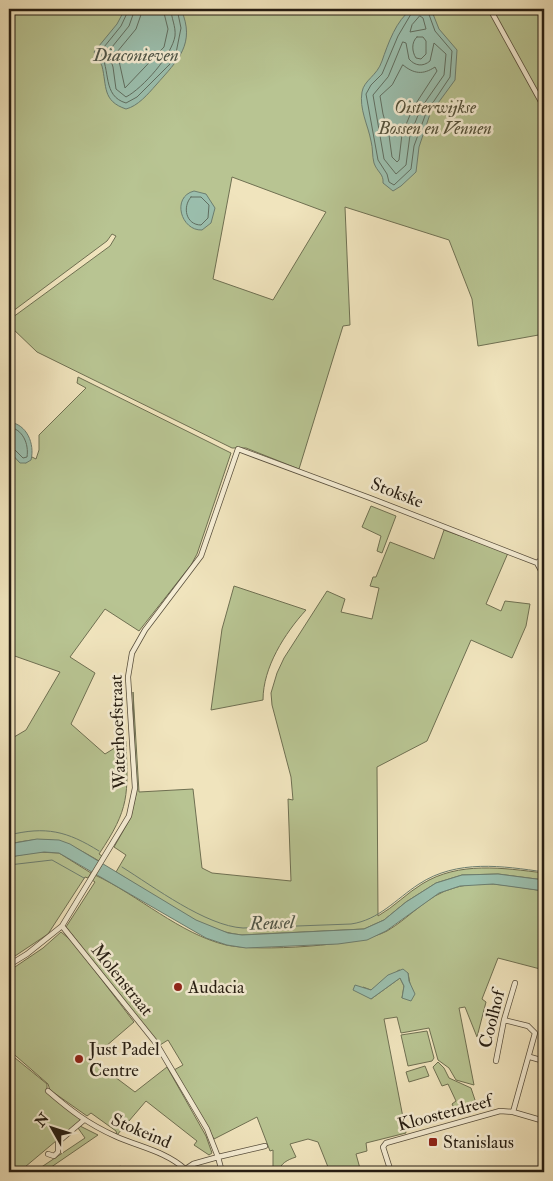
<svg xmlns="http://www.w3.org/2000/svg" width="553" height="1181" font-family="'IM FELL Double Pica',serif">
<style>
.green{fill:#b8c492;stroke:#6f7052;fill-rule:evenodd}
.water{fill:#9bbfae;stroke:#6c7e70}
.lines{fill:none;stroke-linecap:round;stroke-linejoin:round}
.shore{stroke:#606e60;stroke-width:1}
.stream{stroke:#6c7e70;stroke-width:1}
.street-casing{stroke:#584f3d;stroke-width:6}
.street{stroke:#f5edd4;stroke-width:4.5}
.poi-dot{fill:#8f2418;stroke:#f5edd4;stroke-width:2}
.labels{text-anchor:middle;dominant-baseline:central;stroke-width:5;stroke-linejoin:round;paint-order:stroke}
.park-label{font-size:18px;font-style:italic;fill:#524f38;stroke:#f5edd4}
.street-label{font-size:18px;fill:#261d12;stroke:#f5edd4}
.poi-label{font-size:18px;fill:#261d12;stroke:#f5edd4;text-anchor:start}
.water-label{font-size:19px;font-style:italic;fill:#4f5649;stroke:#f5edd4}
</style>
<rect width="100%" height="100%" fill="#f0e4bd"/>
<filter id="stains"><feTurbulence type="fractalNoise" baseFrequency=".004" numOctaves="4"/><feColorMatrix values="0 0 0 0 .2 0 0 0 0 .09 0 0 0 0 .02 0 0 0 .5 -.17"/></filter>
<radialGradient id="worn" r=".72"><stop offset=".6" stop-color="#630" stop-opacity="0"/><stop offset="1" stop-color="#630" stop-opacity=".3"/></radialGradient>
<!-- green -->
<path class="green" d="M 9,9 L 544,9 L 544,334 L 478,346 L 472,299 L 449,240 L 345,207 L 350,325 L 343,326 L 299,469 L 246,448 L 232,448 L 37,352 L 11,327 L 9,320 L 110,246 L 116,236 L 112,234 L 107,241 L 9,314 ZM 232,177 L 326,212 L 273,300 L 213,279 Z
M 78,377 L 231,453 L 197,554 L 191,565 L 139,631 L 105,609 L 70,657 L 95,673 L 71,724 L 105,754 L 126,741 C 128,795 130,808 99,854 L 102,856 L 99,861 C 62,839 52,835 9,844 L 9,740 L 26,730 L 60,672 L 9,654 L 9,451 L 13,456 L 26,463 L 32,457 L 36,459 L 39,450 L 39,435 L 86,388 L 77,383 Z
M 371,506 L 396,516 L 382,553 L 377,551 L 381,536 L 362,527 Z
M 444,530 L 508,553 L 486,604 L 501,611 L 505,601 L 530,604 L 526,626 L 512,658 L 471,640 L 427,741 L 377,767 L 378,916 C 394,907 407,893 422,884 C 459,861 503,868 544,873 L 544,880 L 498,874 L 462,875 L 436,883 L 406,902 L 384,920 L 364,929 L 242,935 C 199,931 152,894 116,872 L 126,855 L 114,847 L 130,819 L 136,794 L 133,692 L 139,792 L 193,789 L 202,868 L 212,873 L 291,881 L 288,799 L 293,800 L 291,777 L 272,705 L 271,693 L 277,673 L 284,658 L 327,591 L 345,599 L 341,612 L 372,619 L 379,588 L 370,586 L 373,577 L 376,577 L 390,542 L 434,559 Z
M 234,586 L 306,610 C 285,633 263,667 263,700 L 211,710 L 222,629 Z
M 37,852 L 59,853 L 91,873 L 88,878 L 85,877 L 48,934 L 9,960 L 9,857 Z
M 95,875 C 138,895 180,934 226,945 C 257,952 360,946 387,931 C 411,917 427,895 454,888 C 483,879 515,887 544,891 L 544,970 L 498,958 L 482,999 L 486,1002 L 477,1037 L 465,1007 L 459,1008 L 474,1085 L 456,1080 L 449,1068 L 438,1060 L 429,1028 L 401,1033 L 397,1017 L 384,1019 L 406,1133 L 366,1143 L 367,1151 L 356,1154 L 361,1172 L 330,1172 L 318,1142 L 308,1139 L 290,1144 L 296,1157 C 287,1160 281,1163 278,1172 L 273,1172 L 273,1150 L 270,1151 L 257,1117 L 214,1139 L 174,1070 L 183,1065 L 168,1040 L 160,1045 L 66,927 L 95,882 L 92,880 ZM 399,970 L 408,973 L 410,984 L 402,998 L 404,986 L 400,978 L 371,999 L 363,987 L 371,990 Z
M 61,932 L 73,942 L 134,1022 L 91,1059 L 135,1092 L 167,1067 L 206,1136 L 212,1153 L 209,1155 L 194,1145 L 197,1141 L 146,1101 L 117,1135 L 116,1131 L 91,1113 L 87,1116 L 50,1090 L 48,1084 L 9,1050 L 9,971 L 43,948 Z
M 427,1031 L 434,1058 L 432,1061 L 408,1066 L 401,1035 Z
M 9,1053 L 47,1084 L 47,1093 L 81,1120 L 19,1172 L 9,1172 Z
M 438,1062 L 444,1068 L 449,1078 L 471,1088 L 477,1106 L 456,1112 L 452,1104 L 456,1101 L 448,1084 L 442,1086 L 433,1067 Z
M 425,1066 L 429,1076 L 409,1082 L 406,1072 Z
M 80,1126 L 98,1135 L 44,1172 L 34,1172 L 85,1138 L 78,1128 Z"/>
<!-- water -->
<path class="water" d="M 125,9 L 181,9 C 196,44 178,60 156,85 C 148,94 138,106 126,109 C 102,101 107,86 102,66 C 100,61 97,57 94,52 L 117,24 Z
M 412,9 L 431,9 L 439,29 L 457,50 L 455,80 L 430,114 L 419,147 L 416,172 L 401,186 L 393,191 L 383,183 C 384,174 377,172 374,163 C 372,156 373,148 371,141 C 368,125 359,109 362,92 C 364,80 377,76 382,61 C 388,44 396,20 412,9 Z
M 194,191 L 206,194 L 215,208 L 211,223 L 202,230 C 181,231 171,197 194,191 Z
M 9,422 C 27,424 35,444 31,460 L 26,463 L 20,463 L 9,451 Z
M 37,839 L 59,840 L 70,844 L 196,920 L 228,933 L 242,935 L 364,929 L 384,920 L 406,902 L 436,883 L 462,875 L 498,874 L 544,880 L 544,891 L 493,884 L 460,886 L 439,893 L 386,931 L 367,940 L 338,944 L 246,948 L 227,945 L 206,938 L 59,853 L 44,852 L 9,857 L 9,844 Z
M 403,969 L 408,973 L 409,981 L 415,994 L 411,1001 L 402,998 L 404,986 L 400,978 L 371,999 L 353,990 L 355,985 L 371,990 L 388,975 Z"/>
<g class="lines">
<!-- shore -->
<path class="shore" d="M 129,9 L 121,26 L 100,52 C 111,70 102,96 126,103 L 137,97 L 170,64 L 176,53 L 181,28 L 177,9
M 135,9 L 129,26 L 108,52 L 113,67 L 116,89 L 126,97 C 143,88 172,55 175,36 C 176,26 171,18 171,9
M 143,9 L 136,29 L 117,52 L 125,88 L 164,47 L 168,29 L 163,9
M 414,9 L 398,36 L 382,74 L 371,85 L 366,94 L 378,160 L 387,174 L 389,182 L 394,185 L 411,169 L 414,146 L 426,113 L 450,77 L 452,51 L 435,31 L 427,9
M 420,16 L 423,18 L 426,29 L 410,32 L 412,25 Z
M 417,37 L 423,37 L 426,41 L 426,54 L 421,59 L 416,58 C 412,52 411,42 417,37 Z
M 403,42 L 406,43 L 409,59 C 415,66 423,67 430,61 L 434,43 L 446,54 L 444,75 L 421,108 L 410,135 L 406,165 L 396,174 L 384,159 L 373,95 L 388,77 Z
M 403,65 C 414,74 423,75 435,67 L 437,71 L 413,108 L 402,134 L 399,160 L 397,162 L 392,157 L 389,135 L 383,114 L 380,96 L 392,85 Z
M 191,197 L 201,197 L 209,205 L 208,218 L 201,225 C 186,225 182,207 191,197 Z
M 9,427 C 23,429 29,444 27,457 L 23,458 L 14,449 L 9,448"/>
<!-- stream -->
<path class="stream" d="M 9,835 C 46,826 67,831 99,851
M 9,865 L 52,860 L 84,878
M 122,867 C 154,887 206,926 243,928 L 351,924 C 379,920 396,899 419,884 C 457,859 503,866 544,872"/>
<!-- street casing -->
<g class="street-casing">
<path id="street" d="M 490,9 L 544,107
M 537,563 L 544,576
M 62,926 L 156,1043 L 207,1129 L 218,1157 L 265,1146
M 9,965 L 27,954 L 62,926 L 129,816 L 135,788 L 128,677 L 132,653 L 145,630 L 201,556 L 238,449 L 370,498 L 537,563 L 544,557
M 504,1020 L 528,1026 L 535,1033 L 513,1112
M 530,1057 L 544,1061
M 496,1061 L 504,1020 L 515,983
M 48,1091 C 70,1110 88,1124 115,1136 C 139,1147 165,1151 185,1169
M 48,1154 L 54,1156 L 58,1152 L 58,1142 L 84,1120
M 115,1172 L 120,1169
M 181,1172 L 193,1164 L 218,1157 L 222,1172
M 391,1172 L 383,1147 L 386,1143 L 500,1111 L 513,1112 L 544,1121
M 543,1172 L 544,1168"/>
</g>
<!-- street -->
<use href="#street" class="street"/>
</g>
<!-- markers -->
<g class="poi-dot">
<circle cx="178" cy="987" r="5"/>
<circle cx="79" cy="1059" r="5"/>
<rect x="428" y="1137" width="10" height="10" rx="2.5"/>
</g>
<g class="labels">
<!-- park labels -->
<g class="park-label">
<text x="435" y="107">Oisterwijkse<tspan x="435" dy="21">Bossen en Vennen</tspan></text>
</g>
<!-- street labels -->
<g class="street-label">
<text transform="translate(397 493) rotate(21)">Stokske</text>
<text transform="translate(118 732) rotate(-92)">Waterhoefstraat</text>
<text transform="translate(122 980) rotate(51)">Molenstraat</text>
<text transform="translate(492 1019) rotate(-76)">Coolhof</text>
<text transform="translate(445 1113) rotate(-15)">Kloosterdreef</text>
<text transform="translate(141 1131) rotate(23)">Stokeind</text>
</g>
<!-- poi labels -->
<g class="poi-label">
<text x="188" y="987">Audacia</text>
<text x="89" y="1049">Just Padel<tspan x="89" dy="21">Centre</tspan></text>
<text x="443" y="1142">Stanislaus</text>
</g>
<!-- water labels -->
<g class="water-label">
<text x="136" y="55">Diaconieven</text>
<text transform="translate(272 923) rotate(-2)">Reusel</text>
</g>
</g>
<!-- margin -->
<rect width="553" height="1181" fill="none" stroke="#f0e4bd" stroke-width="30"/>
<rect x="10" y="10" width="533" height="1161" fill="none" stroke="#261d12" stroke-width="2.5"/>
<rect x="15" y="15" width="523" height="1151" fill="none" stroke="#261d12"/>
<!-- north arrow -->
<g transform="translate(52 1128) rotate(309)" stroke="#f5edd4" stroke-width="4" paint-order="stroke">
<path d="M0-4L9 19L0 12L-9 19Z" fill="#261d12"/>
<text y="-8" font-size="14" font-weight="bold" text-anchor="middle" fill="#261d12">N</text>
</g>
<rect width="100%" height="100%" filter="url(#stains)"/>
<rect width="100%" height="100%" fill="url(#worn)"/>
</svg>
